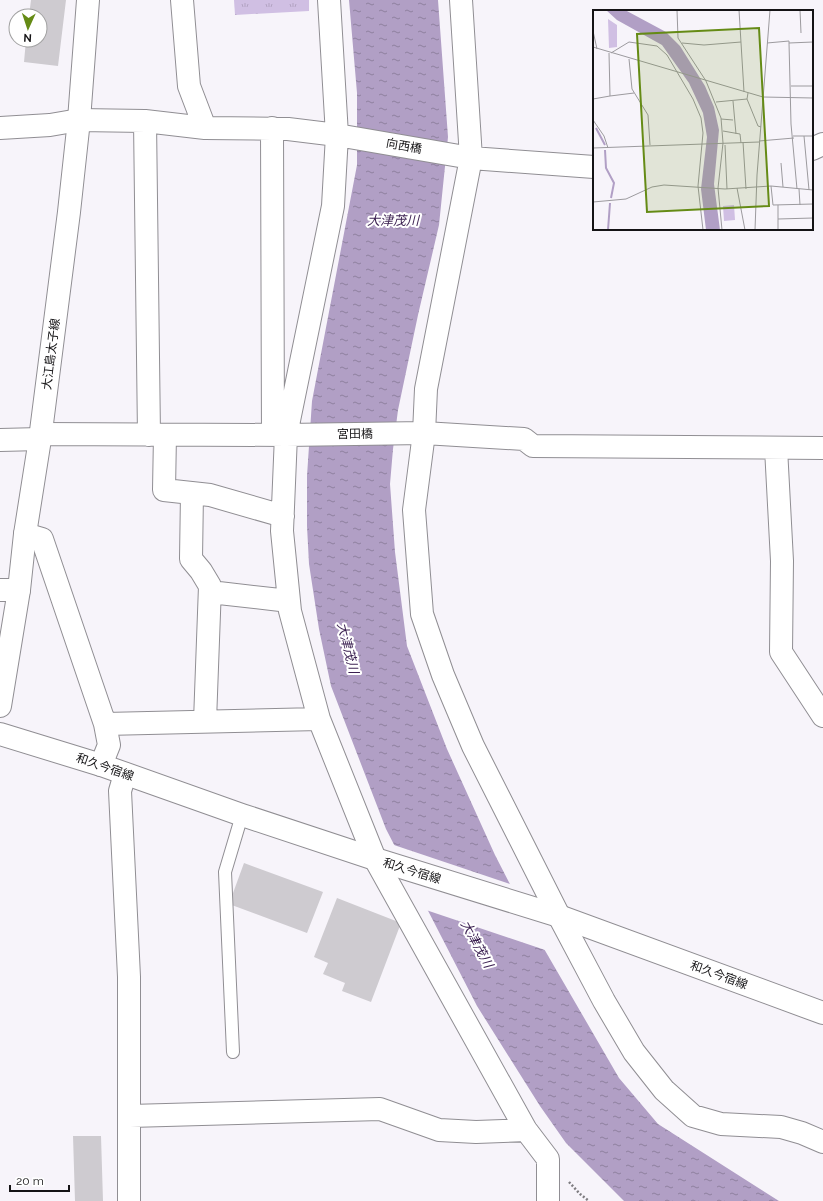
<svg xmlns="http://www.w3.org/2000/svg" width="823" height="1201" font-family="Raleway,'Noto Sans JP',sans-serif">
<style>
.park{fill:url(#park-tufts)}
.water{fill:url(#water-ripples)}
.pier{fill:#f7f4fa}
.building{fill:#cecbd0}
.lines{fill:none;stroke-linecap:round;stroke-linejoin:round}
.service-casing{stroke:#908e93;stroke-width:14}
.minor-casing{stroke:#908e93;stroke-width:24}
.secondary-casing{stroke:#908e93;stroke-width:24}
.path{stroke:#7e7c80;stroke-width:2.5;stroke-dasharray:2 2;stroke-linecap:butt}
.service{stroke:#fff;stroke-width:12}
.minor{stroke:#fff;stroke-width:22}
.secondary{stroke:#fff;stroke-width:22}
.labels{text-anchor:middle;dominant-baseline:central;stroke-width:4;stroke-linejoin:round;paint-order:stroke}
.street-label{font-size:12px;fill:#141315;stroke:#fff}
.water-label{font-size:13px;font-style:italic;fill:#3a1f50;stroke:#fff}
.inset-river{fill:none;stroke:#b19fc5;stroke-width:2}
.inset-road{fill:none;stroke:#9c9a9e;stroke-width:1}
.view{fill:#658b15;fill-opacity:0.15;stroke:#658b15;stroke-width:2}
.inset-edge{fill:none;stroke:#141315;stroke-width:2}
</style>
<defs>
<pattern id="park-tufts" width="24" height="20" patternUnits="userSpaceOnUse"><rect width="24" height="20" fill="#d0bfe3"/><path d="M3 7l-1-3M5 7V3M7 7l1-3M15 17l-1-3M17 17v-4M19 17l1-3" fill="none" stroke="#b2a3c2"/></pattern>
<pattern id="water-ripples" width="26" height="14" patternUnits="userSpaceOnUse"><rect width="26" height="14" fill="#b19fc5"/><path d="M2 4q2-2 4 0t4 0M15 11q2-2 4 0t4 0" fill="none" stroke="#8f809f"/></pattern>
</defs>
<rect width="100%" height="100%" fill="#f7f4fa"/>
<!-- park -->
<path class="park" d="M 234,0 L 309,0 L 309,11 L 235,15 Z"/>
<!-- water -->
<path class="water" d="M 349,0 L 438,0 L 448,137 L 439,225 L 418,315 L 398,410 L 393,449 L 390,484 L 395,552 L 407,646 L 447,749 L 495,855 L 536,935 L 619,1078 L 658,1124 L 779,1201 L 624,1201 L 566,1143 L 540,1106 L 477,1006 L 386,829 L 331,686 L 319,629 L 309,564 L 307,526 L 307,476 L 312,401 L 357,165 L 357,93 Z"/>
<!-- pier -->
<path class="pier" d="M 391,844 L 513,885 L 548,951 L 426,910 Z"/>
<!-- building -->
<path class="building" d="M 31,0 L 66,0 L 58,66 L 24,62 L 26,40 L 40,40 L 40,16 L 29,16 Z
M 244,863 L 323,892 L 307,933 L 229,904 Z
M 337,898 L 401,923 L 371,1002 L 342,991 L 345,983 L 323,974 L 328,963 L 314,957 Z
M 73,1136 L 101,1136 L 103,1201 L 75,1201 Z"/>
<g class="lines">
<!-- service casing -->
<g class="service-casing">
<path id="service" d="M 233,1052 L 225,872 L 242,815"/>
</g>
<!-- minor casing -->
<g class="minor-casing">
<path id="minor" d="M 182,0 L 189,86 L 205,128
M 329,0 L 337,135 L 333,206 L 286,435 L 282,531 L 290,611 L 319,719 L 375,859 L 526,1130 L 548,1159 L 548,1201
M 461,0 L 471,158 L 426,389 L 424,433 L 414,510 L 422,614 L 443,675 L 473,746 L 559,916 L 604,1001 L 634,1052 L 664,1090 L 693,1116 L 721,1124 L 781,1127 L 802,1133 L 823,1142
M 145,121 L 149,435
M 0,128 L 50,125 L 79,120 L 145,121 L 205,128 L 288,129 L 337,135 L 471,158 L 594,167
M 272,128 L 273,435
M 812,149 L 823,144
M 41,434 L 286,435 L 424,433 L 524,439 L 533,446 L 823,448
M 165,435 L 164,490 L 210,495 L 283,516
M 0,440 L 40,439
M 776,448 L 782,561 L 781,652 L 823,716
M 192,493 L 191,559 L 201,571 L 210,586 L 205,721
M 25,534 L 42,539 L 105,724 L 109,745 L 101,765
M 0,590 L 19,590
M 210,592 L 289,601
M 105,724 L 319,719
M 125,774 L 120,791 L 129,977 L 129,1201
M 130,1116 L 380,1109 L 439,1130 L 476,1132 L 526,1130"/>
</g>
<!-- secondary casing -->
<g class="secondary-casing">
<path id="secondary" d="M 0,706 L 19,590 L 25,534 L 40,439 L 69,212 L 79,120 L 88,0
M 0,734 L 101,765 L 242,815 L 375,859 L 559,916 L 823,1013"/>
</g>
<!-- path -->
<path class="path" d="M 569,1182 L 580,1194 L 589,1201"/>
<!-- service -->
<use href="#service" class="service"/>
<!-- minor -->
<use href="#minor" class="minor"/>
<!-- secondary -->
<use href="#secondary" class="secondary"/>
</g>
<g class="labels">
<!-- street labels -->
<g class="street-label">
<text transform="translate(404 146) rotate(10)">向西橋</text>
<text transform="translate(51 354) rotate(-83)">大江島太子線</text>
<text transform="translate(355 434) rotate(-1)">宮田橋</text>
<text transform="translate(105 767) rotate(19)">和久今宿線</text>
<text transform="translate(412 871) rotate(17)">和久今宿線</text>
<text transform="translate(719 975) rotate(20)">和久今宿線</text>
</g>
<!-- water labels -->
<g class="water-label">
<text x="393" y="220">大津茂川</text>
<text transform="translate(348 648) rotate(76)">大津茂川</text>
<text transform="translate(477 944) rotate(61)">大津茂川</text>
</g>
</g>
<!-- overview -->
<g transform="translate(593 10)">
<rect width="220" height="220" fill="#f7f4fa"/>
<path d="M 15,9 L 24,15 L 24,37 L 16,38 ZM 141,195 L 142,210 L 131,211 L 130,196 Z" fill="#d0bfe3"/>
<path d="M 13,0 L 32,0 L 73,22 L 87,36 L 112,76 L 121,97 L 126,120 L 121,174 L 127,220 L 113,220 L 108,179 L 114,127 L 110,103 L 96,73 L 69,35 L 24,10 Z" fill="#b19fc5"/>
<path class="inset-river" d="M 3,118 L 12,135M 12,140 L 13,158 L 21,173 L 18,188M 15,220 L 17,193"/>
<path class="inset-road" d="M 84,0 L 85,28 L 113,71 L 128,108 L 130,133 L 125,178 L 129,220M 146,0 L 151,82M 207,0 L 208,23M 0,21 L 4,39M 89,33 L 111,35 L 148,32M 174,33 L 196,31 L 196,33 L 198,114 L 204,179M 196,33 L 220,32M 0,37 L 170,87 L 220,88M 18,43 L 36,32 L 64,36 L 74,45 L 100,89 L 108,108 L 110,123 L 105,176 L 110,220M 36,49 L 39,79 L 55,105 L 57,135M 198,76 L 220,76M 155,83 L 154,89 L 165,116 L 168,117M 17,86 L 41,83M 0,89 L 17,86 L 16,43M 140,91 L 143,124M 123,92 L 154,89M 128,109 L 140,110M 0,110 L 11,126 L 15,138M 130,121 L 147,124 L 148,133M 200,126 L 220,126M 211,126 L 216,180M 166,131 L 201,128M 150,132 L 153,179M 132,135 L 134,179M 0,138 L 166,132M 188,153 L 190,177M 178,176 L 180,195 L 220,194M 144,178 L 152,220M 206,179 L 207,195M 0,192 L 33,189 L 59,177 L 71,175 L 132,179 L 178,176 L 220,180M 185,195 L 185,220M 185,209 L 220,208M 162,220 L 164,165 L 177,0"/>
<path class="view" d="M 166,18 L 176,196 L 54,202 L 44,24 Z"/>
<rect width="220" height="220" class="inset-edge"/>
</g>
<!-- north arrow -->
<g transform="translate(28 28) rotate(183)"><circle r="19" fill="#ffffff" stroke="#a1a1a1"/>
<path d="M0-3L7 15L0 10L-7 15Z" fill="#658b15"/>
<text y="-6" font-size="11" font-weight="bold" text-anchor="middle" fill="#141315">N</text>
</g>
<!-- scale -->
<path d="M10 1185v6h59v-6" fill="none" stroke="#141315" stroke-width="2"/>
<text x="16" y="1185" font-size="12" fill="#141315" stroke="#ffffff" stroke-width="3" paint-order="stroke">20 m</text>
</svg>
